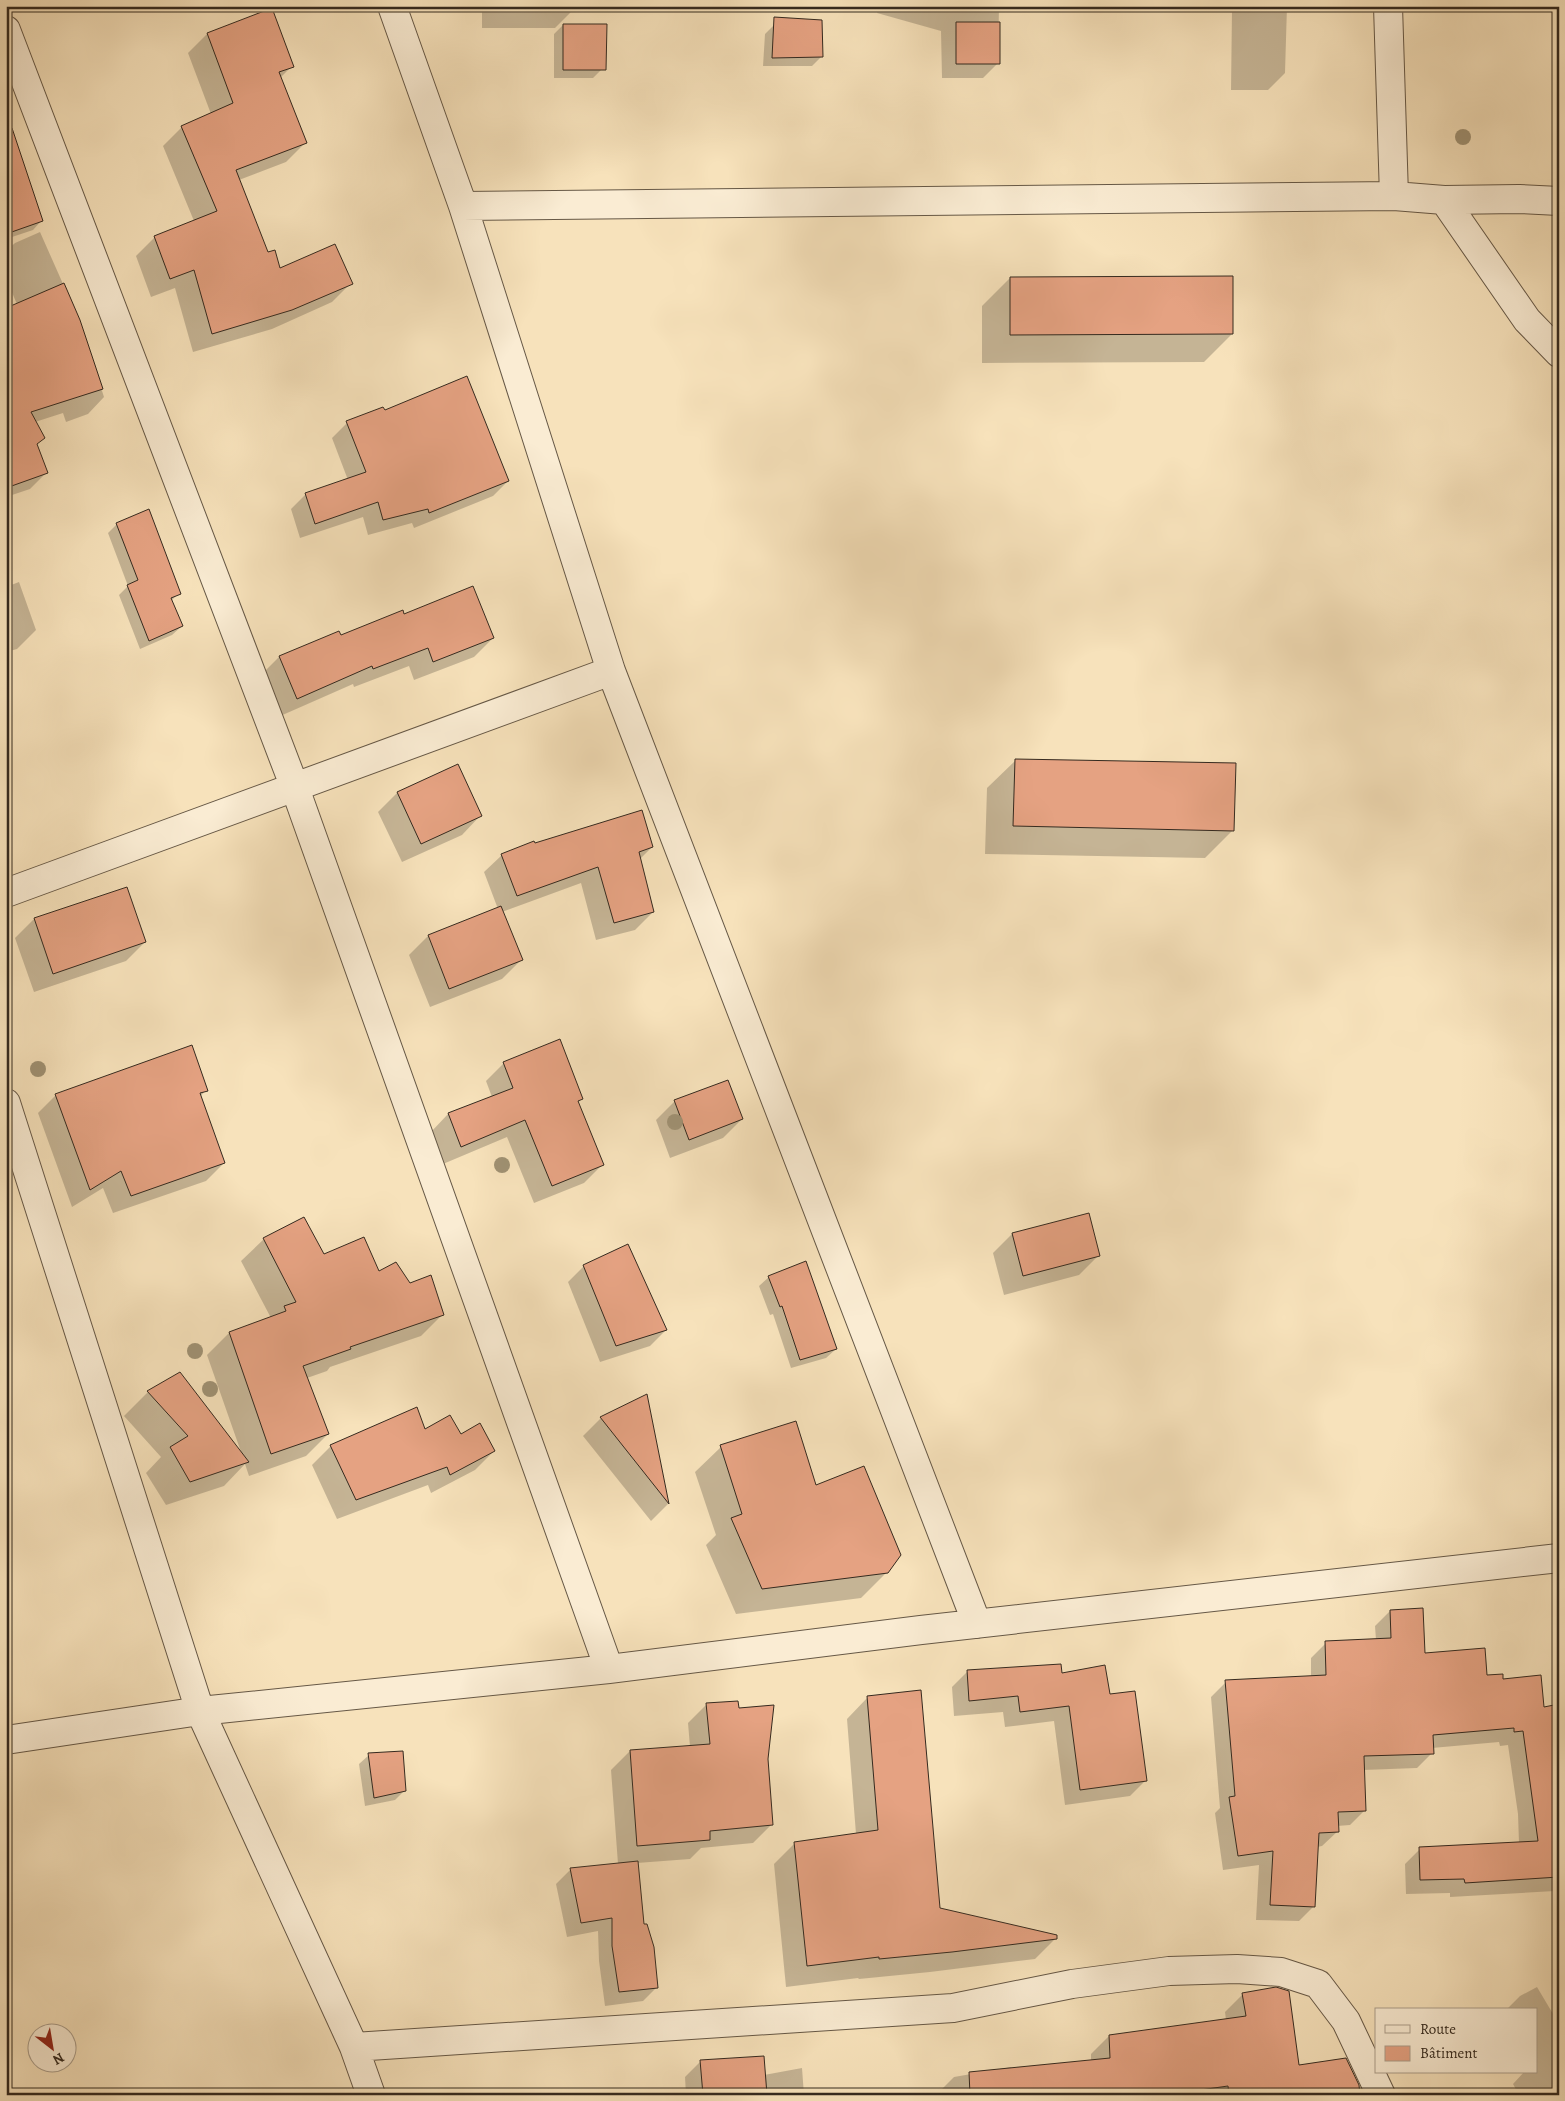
<svg xmlns="http://www.w3.org/2000/svg" width="1565" height="2101" font-family="Alegreya,serif">
<style>
.shadow{fill:#0003}
.building{fill:#e5a282;stroke:#352a1f}
.lines{fill:none;stroke-linecap:round;stroke-linejoin:round}
.minor-casing{stroke:#665846;stroke-width:30}
.minor{stroke:#faecd3;stroke-width:28}
.tree{fill:#a09274}
</style>
<rect width="100%" height="100%" fill="#f7e2bb"/>
<filter id="stains"><feTurbulence type="fractalNoise" baseFrequency=".004" numOctaves="4"/><feColorMatrix values="0 0 0 0 .2 0 0 0 0 .09 0 0 0 0 .02 0 0 0 .5 -.17"/></filter>
<radialGradient id="worn" r=".72"><stop offset=".6" stop-color="#630" stop-opacity="0"/><stop offset="1" stop-color="#630" stop-opacity=".3"/></radialGradient>
<!-- shadow -->
<path class="shadow" d="M 482,6 L 574,6 L 574,9 L 555,28 L 482,28 Z
M 879,6 L 999,6 L 998,63 L 983,78 L 942,78 L 941,31 L 877,13 Z
M 1158,6 L 1287,6 L 1285,73 L 1268,90 L 1231,90 L 1232,9 L 1158,8 Z
M 271,10 L 292,66 L 280,78 L 305,143 L 286,162 L 239,180 L 267,254 L 279,269 L 351,283 L 332,302 L 272,329 L 193,352 L 175,288 L 151,297 L 136,256 L 155,237 L 194,221 L 163,146 L 182,127 L 211,114 L 188,53 L 207,34 Z
M 563,25 L 602,69 L 593,78 L 554,78 L 554,34 Z
M 774,25 L 822,56 L 812,66 L 763,66 L 765,34 Z
M 6,191 L 42,220 L 33,230 L 6,239 Z
M 40,232 L 79,320 L 104,397 L 88,414 L 66,422 L 63,413 L 35,422 L 36,445 L 46,473 L 30,489 L 6,497 L 6,355 L 34,345 L 6,278 L 6,251 L 15,243 Z
M 1010,278 L 1232,334 L 1204,362 L 982,363 L 982,306 Z
M 347,423 L 508,481 L 493,496 L 414,528 L 412,523 L 368,535 L 363,517 L 300,538 L 291,509 L 306,494 L 348,480 L 332,438 Z
M 117,524 L 179,593 L 171,601 L 182,626 L 172,635 L 140,649 L 119,595 L 128,586 L 108,533 Z
M 19,582 L 36,630 L 17,649 L 6,652 L 6,587 Z
M 404,615 L 493,638 L 474,657 L 414,680 L 409,666 L 354,687 L 353,684 L 278,717 L 260,676 L 279,657 L 339,632 L 340,637 Z
M 1016,760 L 1233,830 L 1205,858 L 985,854 L 987,788 Z
M 457,765 L 480,816 L 462,835 L 402,862 L 378,812 L 397,793 Z
M 652,847 L 640,859 L 653,912 L 635,930 L 596,940 L 581,883 L 502,912 L 521,960 L 502,979 L 430,1007 L 409,955 L 428,936 L 498,909 L 484,872 L 502,855 Z
M 126,888 L 145,942 L 126,961 L 34,992 L 15,938 L 34,919 Z
M 504,1063 L 582,1098 L 578,1103 L 602,1165 L 584,1183 L 534,1203 L 507,1137 L 443,1164 L 431,1132 L 448,1114 L 492,1097 L 486,1081 Z
M 206,1090 L 200,1097 L 224,1163 L 206,1181 L 113,1213 L 103,1188 L 72,1207 L 38,1113 L 56,1095 Z
M 675,1101 L 742,1119 L 723,1138 L 670,1158 L 656,1120 Z
M 1088,1214 L 1098,1256 L 1079,1275 L 1004,1295 L 993,1253 L 1012,1234 Z
M 264,1239 L 379,1273 L 409,1284 L 443,1314 L 421,1336 L 330,1367 L 327,1371 L 307,1378 L 328,1434 L 306,1456 L 249,1476 L 245,1464 L 224,1486 L 166,1505 L 146,1473 L 161,1457 L 124,1416 L 148,1392 L 241,1452 L 207,1355 L 229,1333 L 271,1318 L 241,1261 Z
M 584,1266 L 666,1330 L 650,1346 L 600,1362 L 568,1282 Z
M 769,1277 L 836,1349 L 826,1358 L 791,1368 L 773,1314 L 770,1315 L 759,1286 Z
M 646,1395 L 668,1504 L 651,1521 L 583,1436 L 601,1418 Z
M 425,1431 L 461,1435 L 494,1451 L 475,1470 L 431,1493 L 428,1485 L 337,1519 L 312,1465 L 331,1446 Z
M 721,1447 L 816,1486 L 887,1572 L 861,1598 L 736,1614 L 706,1545 L 716,1535 L 695,1472 Z
M 1390,1611 L 1424,1655 L 1502,1681 L 1543,1708 L 1559,1705 L 1559,1887 L 1555,1891 L 1450,1897 L 1450,1893 L 1406,1894 L 1405,1864 L 1420,1849 L 1519,1843 L 1518,1814 L 1508,1745 L 1500,1746 L 1499,1742 L 1432,1748 L 1432,1753 L 1417,1768 L 1363,1770 L 1365,1810 L 1350,1825 L 1337,1826 L 1338,1831 L 1322,1846 L 1317,1847 L 1314,1906 L 1299,1921 L 1256,1920 L 1259,1865 L 1223,1870 L 1215,1813 L 1220,1808 L 1211,1697 L 1226,1682 L 1311,1677 L 1311,1658 L 1326,1643 L 1376,1640 L 1375,1626 Z
M 968,1671 L 1061,1675 L 1109,1696 L 1146,1780 L 1130,1796 L 1065,1805 L 1054,1721 L 1005,1727 L 1003,1712 L 954,1716 L 952,1687 Z
M 868,1697 L 938,1909 L 1056,1938 L 1035,1959 L 930,1972 L 859,1979 L 858,1978 L 786,1987 L 774,1864 L 795,1843 L 856,1834 L 847,1719 Z
M 707,1704 L 738,1710 L 767,1759 L 772,1824 L 753,1843 L 701,1848 L 690,1859 L 637,1863 L 643,1926 L 657,1987 L 643,2001 L 605,2006 L 599,1961 L 598,1931 L 567,1937 L 556,1884 L 570,1870 L 618,1864 L 611,1770 L 630,1751 L 690,1747 L 688,1723 Z
M 369,1755 L 404,1791 L 395,1800 L 365,1806 L 359,1764 Z
M 1537,1987 L 1559,2024 L 1559,2095 L 1519,2095 L 1513,2084 L 1524,2072 L 1536,2072 L 1536,2010 L 1506,2010 L 1520,1996 Z
M 1243,1994 L 1298,2066 L 1359,2095 L 936,2095 L 954,2077 L 1011,2067 L 1012,2069 L 1091,2061 L 1091,2054 L 1109,2036 L 1226,2020 L 1225,2012 Z
M 701,2061 L 764,2075 L 802,2068 L 804,2095 L 686,2095 L 685,2077 Z"/>
<!-- building -->
<path class="building" d="M 272,8 L 294,67 L 279,72 L 307,143 L 236,170 L 268,252 L 275,250 L 280,268 L 335,244 L 353,284 L 292,310 L 212,334 L 194,270 L 170,279 L 154,236 L 217,211 L 181,126 L 233,103 L 207,33 Z
M 774,17 L 822,20 L 823,57 L 772,58 Z
M 956,22 L 1000,22 L 1000,64 L 956,64 Z
M 563,24 L 607,24 L 606,70 L 563,70 Z
M 12,128 L 43,221 L 6,234 L 6,129 Z
M 1233,276 L 1233,334 L 1010,335 L 1010,277 Z
M 64,283 L 80,320 L 103,389 L 31,412 L 45,438 L 37,444 L 48,473 L 6,488 L 6,308 Z
M 467,376 L 509,481 L 429,513 L 428,509 L 383,520 L 378,502 L 315,524 L 305,493 L 366,472 L 346,421 L 383,407 L 385,410 Z
M 149,509 L 181,594 L 171,598 L 183,626 L 149,641 L 127,585 L 138,580 L 116,523 Z
M 473,586 L 494,638 L 433,662 L 428,648 L 373,669 L 372,666 L 297,699 L 279,656 L 339,631 L 341,635 L 403,610 L 404,614 Z
M 1015,759 L 1236,763 L 1234,831 L 1013,826 Z
M 458,764 L 482,816 L 421,844 L 397,792 Z
M 642,810 L 653,847 L 639,852 L 654,912 L 614,923 L 598,867 L 517,896 L 501,854 L 534,841 L 535,843 Z
M 127,887 L 146,942 L 53,974 L 34,918 Z
M 501,906 L 523,960 L 449,989 L 428,935 Z
M 560,1039 L 583,1099 L 578,1101 L 604,1165 L 552,1186 L 525,1120 L 461,1147 L 448,1113 L 513,1088 L 503,1062 Z
M 192,1045 L 208,1091 L 200,1093 L 225,1163 L 131,1196 L 121,1171 L 90,1190 L 55,1094 Z
M 728,1080 L 743,1119 L 689,1140 L 674,1100 Z
M 1089,1213 L 1100,1256 L 1023,1276 L 1012,1233 Z
M 304,1217 L 324,1254 L 364,1237 L 379,1271 L 396,1262 L 410,1283 L 431,1275 L 444,1315 L 350,1347 L 351,1349 L 303,1366 L 329,1434 L 271,1454 L 229,1332 L 286,1311 L 284,1306 L 296,1302 L 263,1238 Z
M 628,1244 L 667,1330 L 616,1346 L 583,1265 Z
M 806,1261 L 837,1349 L 800,1360 L 782,1306 L 780,1307 L 768,1276 Z
M 180,1372 L 249,1462 L 190,1482 L 170,1447 L 188,1436 L 147,1391 Z
M 647,1394 L 669,1504 L 600,1417 Z
M 417,1407 L 425,1429 L 450,1415 L 461,1434 L 480,1423 L 495,1451 L 450,1475 L 447,1467 L 356,1500 L 330,1445 Z
M 796,1421 L 816,1485 L 864,1466 L 901,1555 L 888,1573 L 762,1589 L 731,1518 L 742,1514 L 720,1445 Z
M 1423,1608 L 1425,1653 L 1485,1648 L 1487,1675 L 1503,1674 L 1503,1679 L 1541,1675 L 1544,1707 L 1559,1704 L 1559,1877 L 1465,1883 L 1464,1879 L 1420,1880 L 1419,1847 L 1538,1841 L 1523,1731 L 1514,1732 L 1514,1728 L 1433,1735 L 1434,1754 L 1364,1756 L 1366,1811 L 1338,1812 L 1339,1832 L 1319,1833 L 1315,1907 L 1270,1905 L 1273,1851 L 1238,1856 L 1229,1797 L 1235,1796 L 1225,1680 L 1326,1675 L 1325,1641 L 1391,1638 L 1390,1610 Z
M 1061,1664 L 1062,1673 L 1105,1665 L 1110,1694 L 1135,1691 L 1147,1781 L 1080,1790 L 1069,1706 L 1020,1712 L 1018,1696 L 969,1701 L 967,1670 Z
M 921,1690 L 940,1908 L 1057,1935 L 1057,1939 L 952,1952 L 879,1959 L 879,1957 L 807,1966 L 794,1842 L 878,1830 L 867,1696 Z
M 738,1701 L 739,1708 L 774,1705 L 768,1759 L 773,1825 L 710,1831 L 710,1840 L 637,1846 L 630,1750 L 710,1744 L 706,1703 Z
M 403,1751 L 406,1791 L 374,1798 L 368,1753 Z
M 638,1861 L 644,1924 L 647,1924 L 654,1947 L 658,1988 L 619,1992 L 612,1946 L 612,1918 L 581,1923 L 570,1868 Z
M 1276,1987 L 1289,1991 L 1299,2065 L 1346,2058 L 1359,2085 L 1360,2095 L 1229,2095 L 1228,2086 L 1165,2095 L 970,2095 L 969,2072 L 1110,2058 L 1109,2035 L 1246,2016 L 1242,1993 Z
M 764,2056 L 767,2095 L 703,2095 L 700,2060 Z"/>
<g class="lines">
<!-- minor casing -->
<g class="minor-casing">
<path id="minor" d="M 392,6 L 463,206 L 611,671 L 977,1624
M 1388,6 L 1394,196
M 6,30 L 295,788 L 609,1669
M 1444,200 L 1527,320 L 1559,353
M 463,206 L 1394,196 L 1444,200 L 1519,199 L 1559,201
M 6,893 L 611,671
M 6,1103 L 200,1711 L 354,2047 L 371,2095
M 6,1740 L 200,1711 L 609,1669 L 921,1630 L 1559,1558
M 354,2047 L 953,2008 L 1072,1984 L 1169,1971 L 1237,1969 L 1281,1972 L 1318,1984 L 1346,2021 L 1381,2095"/>
</g>
<!-- minor -->
<use href="#minor" class="minor"/>
</g>
<!-- trees -->
<g class="tree">
<circle cx="1463" cy="137" r="8"/>
<circle cx="38" cy="1069" r="8"/>
<circle cx="675" cy="1122" r="8"/>
<circle cx="502" cy="1165" r="8"/>
<circle cx="195" cy="1351" r="8"/>
<circle cx="210" cy="1389" r="8"/>
</g>
<!-- margin -->
<rect width="1565" height="2101" fill="none" stroke="#f7e2bb" stroke-width="25"/>
<rect x="8" y="8" width="1550" height="2086" fill="none" stroke="#352a1f" stroke-width="2.5"/>
<rect x="12" y="12" width="1540" height="2076" fill="none" stroke="#352a1f"/>
<!-- legend -->
<rect x="1375" y="2008" width="162" height="65" fill="#faecd3" stroke="#ab9e8b"/>
<rect x="1385" y="2025" width="25" height="8" fill="#faecd3" stroke="#ab9e8b"/>
<text x="1420" y="2034" font-size="15" fill="#352a1f">Route</text>
<rect x="1385" y="2046" width="25" height="15" fill="#e5a282" stroke="#ab9e8b"/>
<text x="1420" y="2058" font-size="15" fill="#352a1f">Bâtiment</text>
<!-- north arrow -->
<g transform="translate(52 2048) rotate(149)"><circle r="24" fill="#faecd3" stroke="#ab9e8b"/>
<path d="M0-4L9 19L0 12L-9 19Z" fill="#8f2418"/>
<text y="-8" font-size="14" font-weight="bold" text-anchor="middle" fill="#352a1f">N</text>
</g>
<rect width="100%" height="100%" filter="url(#stains)"/>
<rect width="100%" height="100%" fill="url(#worn)"/>
</svg>
